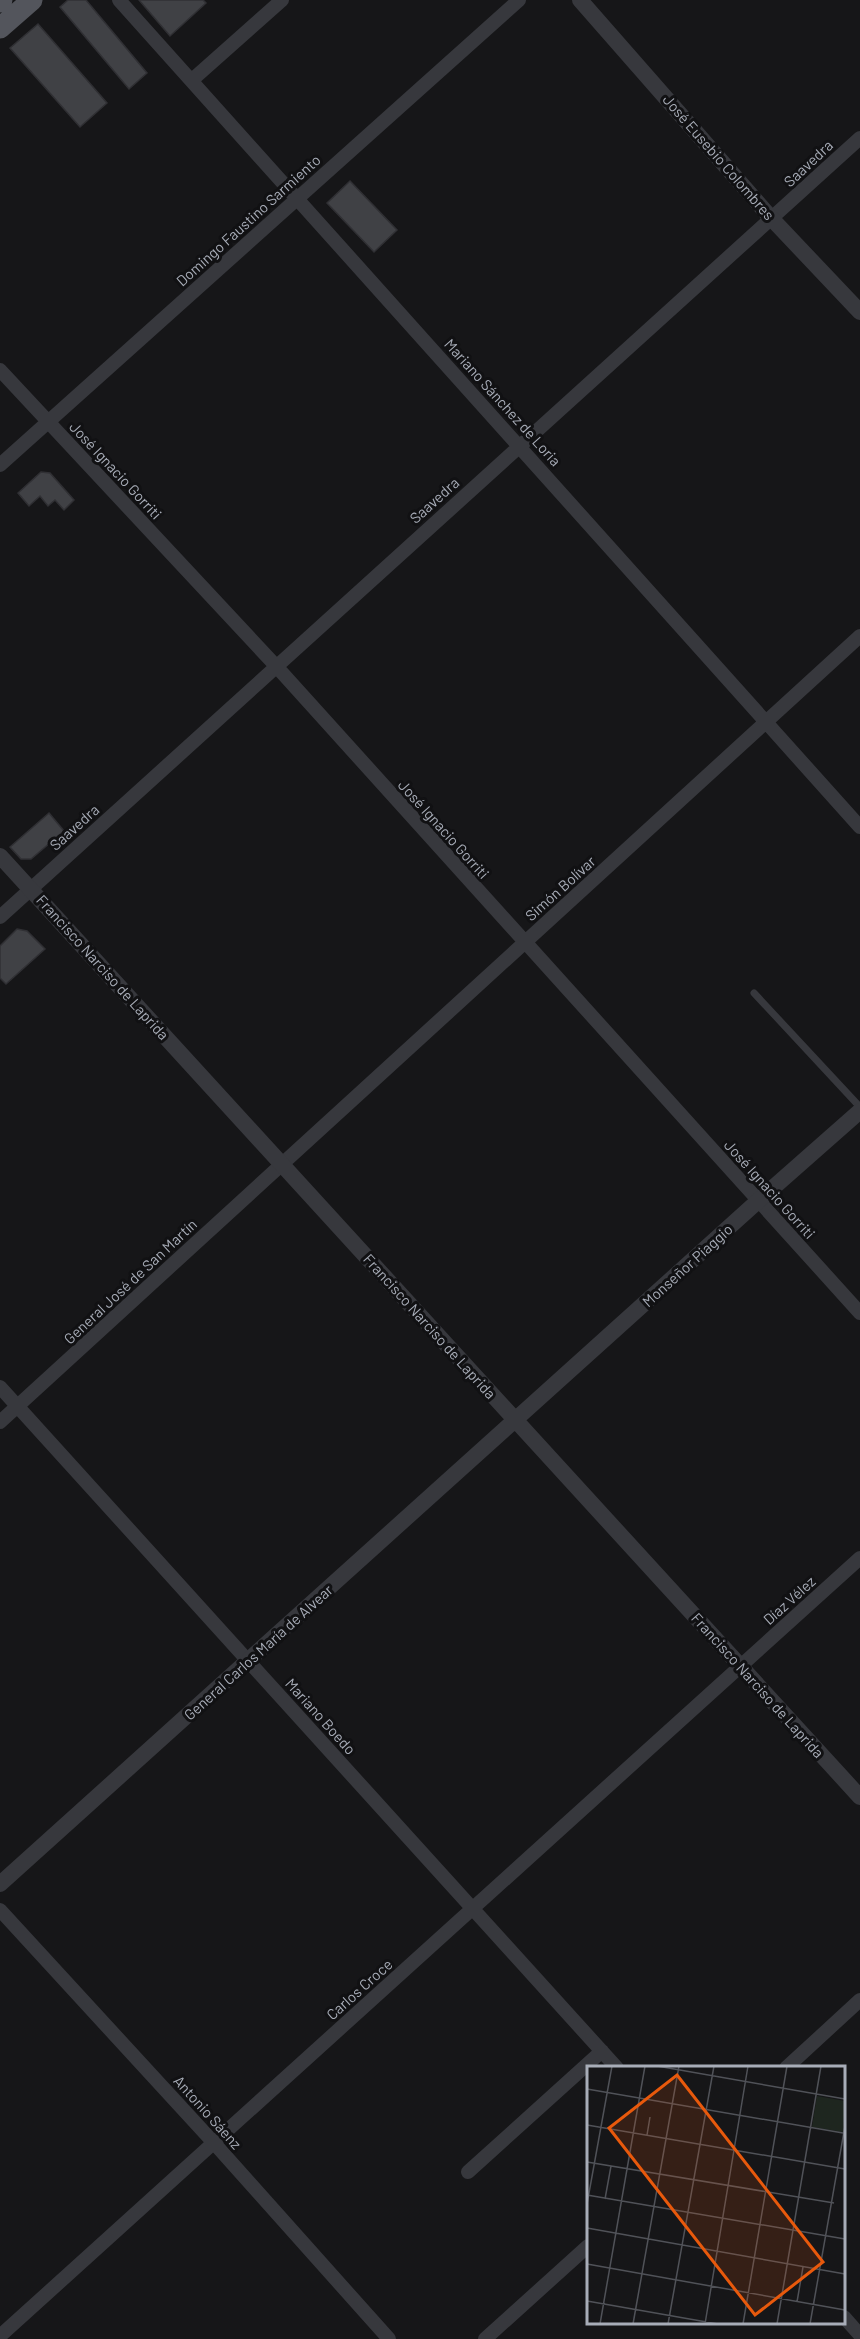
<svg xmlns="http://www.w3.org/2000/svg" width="860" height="2339" font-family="Barlow,sans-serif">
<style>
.building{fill:#404145;stroke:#303034;stroke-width:1.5}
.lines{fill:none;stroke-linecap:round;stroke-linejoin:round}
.service{stroke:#37383d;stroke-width:7}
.minor{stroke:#37383d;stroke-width:14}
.tertiary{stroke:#37383d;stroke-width:16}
.primary{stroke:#53555c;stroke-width:21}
.labels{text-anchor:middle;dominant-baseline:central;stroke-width:6;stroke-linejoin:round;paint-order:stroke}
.street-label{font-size:15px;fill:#a8adb8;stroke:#111113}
.inset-road{fill:none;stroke:#505258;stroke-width:1.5}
.view{fill:#e8590c;fill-opacity:0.15;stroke:#e8590c;stroke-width:3}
.inset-edge{fill:none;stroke:#a8adb8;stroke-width:3}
</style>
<rect width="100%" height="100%" fill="#161618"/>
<!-- building -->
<path class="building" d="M 68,0 L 86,0 L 147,73 L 129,89 L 60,7 Z
M 139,0 L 203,0 L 206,3 L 170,36 Z
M 38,24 L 107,103 L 80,127 L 10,48 Z
M 350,181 L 397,230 L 374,252 L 327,203 Z
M 41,472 L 50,473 L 74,500 L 64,510 L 55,500 L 48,506 L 40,496 L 29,506 L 18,493 Z
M 49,813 L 64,831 L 31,859 L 21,859 L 10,847 Z
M 17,929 L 27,931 L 45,949 L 6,984 L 0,978 L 0,946 Z"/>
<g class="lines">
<!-- service -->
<path class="service" d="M 754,993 L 860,1107"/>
<!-- minor -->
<path class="minor" d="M 119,0 L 860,827
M 192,80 L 282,0
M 0,370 L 276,666 L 860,1313
M 0,465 L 519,0
M 0,917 L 860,138
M 0,1387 L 617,2068
M 0,1422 L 860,636
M 0,1910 L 214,2143 L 389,2339
M 786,2068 L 860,2000
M 468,2172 L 602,2051
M 844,2317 L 860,2335
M 0,2336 L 860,1558
M 485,2339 L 588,2246"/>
<!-- tertiary -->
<path class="tertiary" d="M 580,0 L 772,219 L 860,312
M 0,856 L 860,1797
M 0,1884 L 758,1201 L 860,1111"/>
<!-- primary -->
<path class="primary" d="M 0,2 L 2,0
M 0,28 L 32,0"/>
</g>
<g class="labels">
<!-- street labels -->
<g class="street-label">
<text transform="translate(719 157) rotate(49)">José Eusebio Colombres</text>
<text transform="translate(808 163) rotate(-43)">Saavedra</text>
<text transform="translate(248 220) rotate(-42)">Domingo Faustino Sarmiento</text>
<text transform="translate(503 402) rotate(48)">Mariano Sánchez de Loria</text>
<text transform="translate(116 470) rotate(47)">José Ignacio Gorriti</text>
<text transform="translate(434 500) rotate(-42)">Saavedra</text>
<text transform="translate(74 827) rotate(-42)">Saavedra</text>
<text transform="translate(444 829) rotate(48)">José Ignacio Gorriti</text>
<text transform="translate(560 888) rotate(-42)">Simón Bolívar</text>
<text transform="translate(103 967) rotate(48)">Francisco Narciso de Laprida</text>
<text transform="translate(770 1189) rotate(48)">José Ignacio Gorriti</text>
<text transform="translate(687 1265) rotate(-42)">Monseñor Piaggio</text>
<text transform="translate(130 1281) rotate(-43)">General José de San Martín</text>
<text transform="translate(430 1326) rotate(48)">Francisco Narciso de Laprida</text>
<text transform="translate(789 1600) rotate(-42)">Díaz Vélez</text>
<text transform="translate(258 1652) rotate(-42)">General Carlos María de Alvear</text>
<text transform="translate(758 1685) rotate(48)">Francisco Narciso de Laprida</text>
<text transform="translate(321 1716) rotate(48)">Mariano Boedo</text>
<text transform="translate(359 1989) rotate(-42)">Carlos Croce</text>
<text transform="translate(208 2112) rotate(48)">Antonio Sáenz</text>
</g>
</g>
<!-- overview -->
<g transform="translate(587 2066)">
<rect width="258" height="258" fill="#161618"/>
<path d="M 230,30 L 258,35 L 256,66 L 225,61 Z" fill="#1e261f"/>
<path class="inset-road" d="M 70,0 L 258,33M 0,23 L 256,67M 0,59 L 258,103M 60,69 L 63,51M 0,96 L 247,137M 0,129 L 258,173M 18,133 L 24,100M 0,138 L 25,0M 0,162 L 258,208M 0,198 L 258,244M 0,235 L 131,258M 210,236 L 216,201M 13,258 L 58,0M 46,258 L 92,0M 81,258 L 127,0M 118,258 L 161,0M 156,258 L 200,0M 190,258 L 234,0M 223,258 L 258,60"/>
<path class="view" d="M 90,9 L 236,196 L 168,249 L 22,62 Z"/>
<rect width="258" height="258" class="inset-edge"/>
</g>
</svg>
